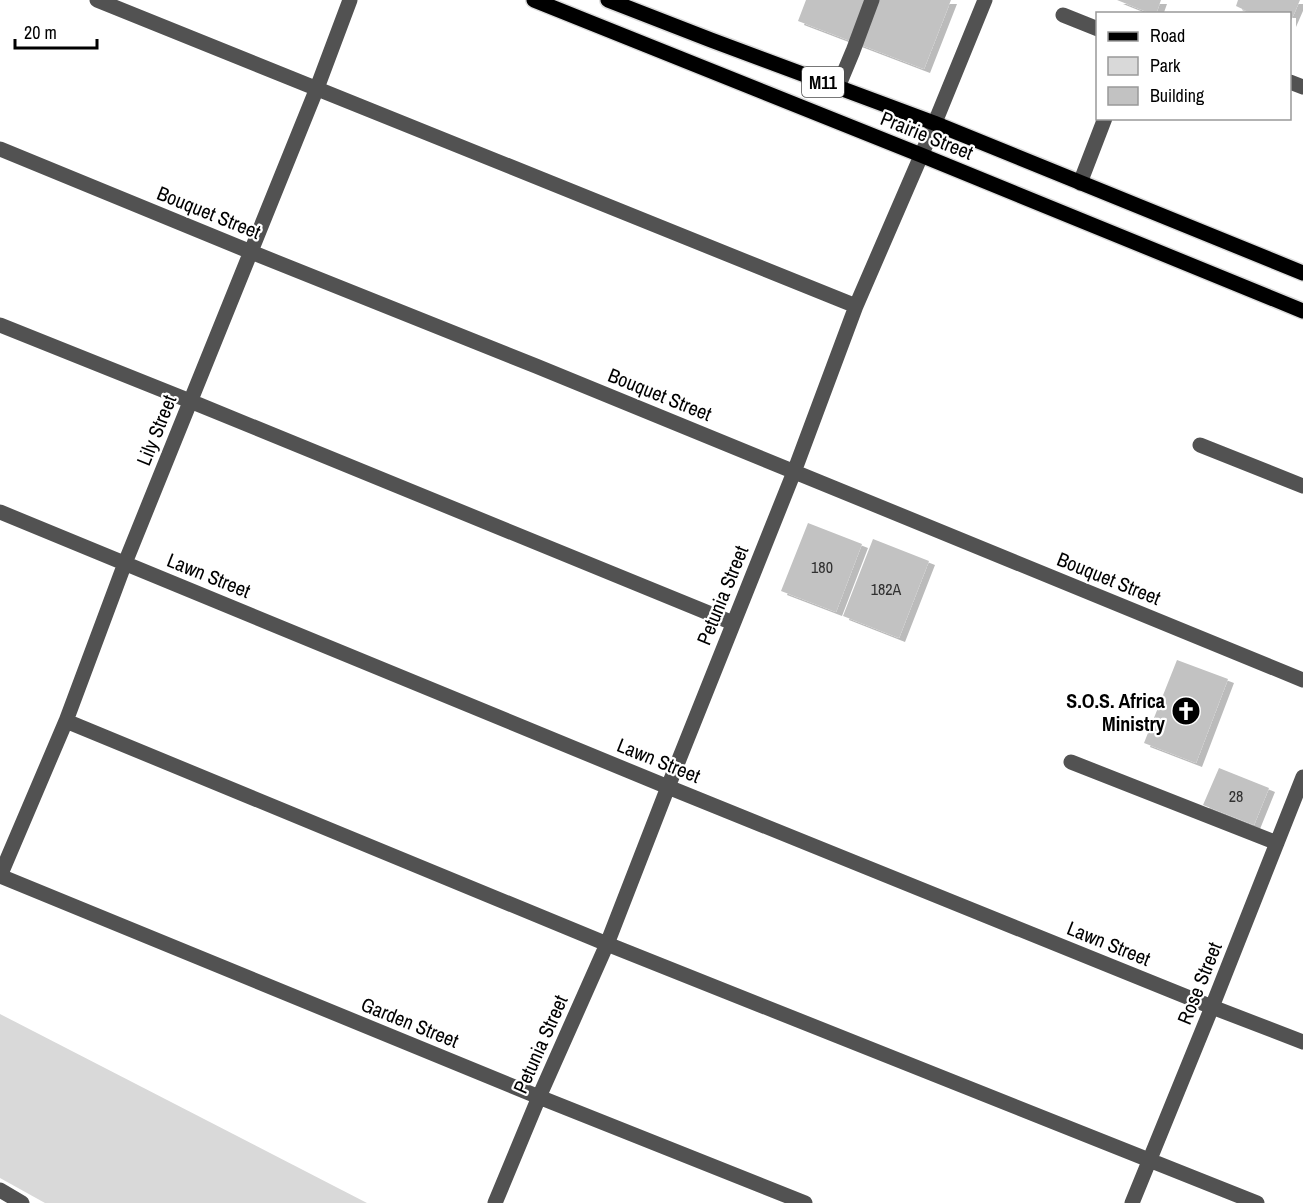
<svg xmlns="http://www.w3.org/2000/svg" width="1303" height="1203" font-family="'Archivo Narrow',sans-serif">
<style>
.green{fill:#d9d9d9}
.building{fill:#c2c2c2;filter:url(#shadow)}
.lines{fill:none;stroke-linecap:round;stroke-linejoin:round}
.major-casing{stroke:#dbdbdb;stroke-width:18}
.minor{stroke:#525252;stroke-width:15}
.major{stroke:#000;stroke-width:15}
.labels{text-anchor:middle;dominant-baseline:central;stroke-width:4.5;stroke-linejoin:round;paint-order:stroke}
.number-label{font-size:16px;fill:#303030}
.shield{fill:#fff;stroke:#4c4c4c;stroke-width:1.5}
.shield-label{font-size:18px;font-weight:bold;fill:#000}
.street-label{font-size:20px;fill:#000;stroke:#fff}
.poi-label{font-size:20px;font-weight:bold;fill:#000;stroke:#fff;text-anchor:end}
</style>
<defs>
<filter id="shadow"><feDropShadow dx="6" dy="4" stdDeviation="0" flood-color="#0004"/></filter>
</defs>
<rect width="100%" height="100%" fill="#fff"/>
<!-- green -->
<path class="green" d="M 0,1014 L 367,1203 L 45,1203 L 0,1178 Z"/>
<!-- building -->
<path class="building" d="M 806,0 L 951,0 L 924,69 L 798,21 Z
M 1117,0 L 1161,0 L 1156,14 L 1152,14 Z
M 1238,0 L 1300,0 L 1290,23 L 1290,14 L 1253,14 L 1236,6 Z
M 808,523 L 862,544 L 836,612 L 781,591 Z
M 873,539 L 929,561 L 899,638 L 843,616 Z
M 1177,660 L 1228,679 L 1196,763 L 1144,743 Z
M 1219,768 L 1269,788 L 1254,825 L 1203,805 Z"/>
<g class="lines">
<!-- major casing -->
<g class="major-casing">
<path id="major" d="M 534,0 L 921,155 L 1303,311
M 608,0 L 711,40 L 934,123 L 1303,273"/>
</g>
<!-- minor -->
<path class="minor" d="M 97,0 L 856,306
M 1063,15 L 1098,29
M 1290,82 L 1303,87
M 838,87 L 853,51 L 872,0
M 0,149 L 251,252 L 536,366 L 1303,680
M 1080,183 L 1105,118
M 0,325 L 190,401 L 733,623
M 1200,445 L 1303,486
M 0,512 L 668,787 L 1212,1007 L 1303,1042
M 66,721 L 607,944 L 1257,1203
M 1071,762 L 1277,843
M 0,876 L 66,721 L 125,563 L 317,88 L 350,0
M 0,876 L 539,1097 L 805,1203
M 0,1190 L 22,1203
M 495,1203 L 539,1097 L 607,944 L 668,787 L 794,472 L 856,306 L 927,142 L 985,0
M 1132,1203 L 1212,1007 L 1303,777"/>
<!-- major -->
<use href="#major" class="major"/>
</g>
<!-- icons -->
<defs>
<g id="church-disc" transform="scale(1.5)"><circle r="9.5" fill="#000" stroke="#fff"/><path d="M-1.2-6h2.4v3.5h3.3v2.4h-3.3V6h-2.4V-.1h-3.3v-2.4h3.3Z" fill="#fff"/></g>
</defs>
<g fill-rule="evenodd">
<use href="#church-disc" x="1186" y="711"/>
</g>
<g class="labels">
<!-- number labels -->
<g class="number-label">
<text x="822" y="567">180</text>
<text x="886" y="589">182A</text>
<text x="1236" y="796">28</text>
</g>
<!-- shield labels -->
<rect class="shield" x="802" y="67" width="42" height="30" rx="4.5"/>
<g class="shield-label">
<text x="823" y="82">M11</text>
</g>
<!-- street labels -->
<g class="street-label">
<text transform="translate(927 135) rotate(22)">Prairie Street</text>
<text transform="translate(209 212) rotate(22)">Bouquet Street</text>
<text transform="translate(660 394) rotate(22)">Bouquet Street</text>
<text transform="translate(156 430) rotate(-68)">Lily Street</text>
<text transform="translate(209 575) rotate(22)">Lawn Street</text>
<text transform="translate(1109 578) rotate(22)">Bouquet Street</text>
<text transform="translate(722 595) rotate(-68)">Petunia Street</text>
<text transform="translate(659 760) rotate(22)">Lawn Street</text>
<text transform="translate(1109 943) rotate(22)">Lawn Street</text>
<text transform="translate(1199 983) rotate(-68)">Rose Street</text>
<text transform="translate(410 1022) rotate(22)">Garden Street</text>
<text transform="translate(540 1044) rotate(-66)">Petunia Street</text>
</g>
<!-- poi labels -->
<g class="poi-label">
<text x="1165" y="700">S.O.S. Africa<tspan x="1165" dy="23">Ministry</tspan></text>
</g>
</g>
<!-- legend -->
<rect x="1096" y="12" width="195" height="108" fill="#ffffff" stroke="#999999" stroke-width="1.5"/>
<rect x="1108" y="32" width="30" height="9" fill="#000000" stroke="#999999" stroke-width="1.5"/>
<text x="1150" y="42" font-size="18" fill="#000000">Road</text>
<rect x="1108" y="57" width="30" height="18" fill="#d9d9d9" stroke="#999999" stroke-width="1.5"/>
<text x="1150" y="72" font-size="18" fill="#000000">Park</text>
<rect x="1108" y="87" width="30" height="18" fill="#c2c2c2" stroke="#999999" stroke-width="1.5"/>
<text x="1150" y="102" font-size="18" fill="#000000">Building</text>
<!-- scale -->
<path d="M15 39v9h82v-9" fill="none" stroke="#000000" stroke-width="3"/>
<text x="24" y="39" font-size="18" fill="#000000" stroke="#ffffff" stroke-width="4.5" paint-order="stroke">20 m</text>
</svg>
